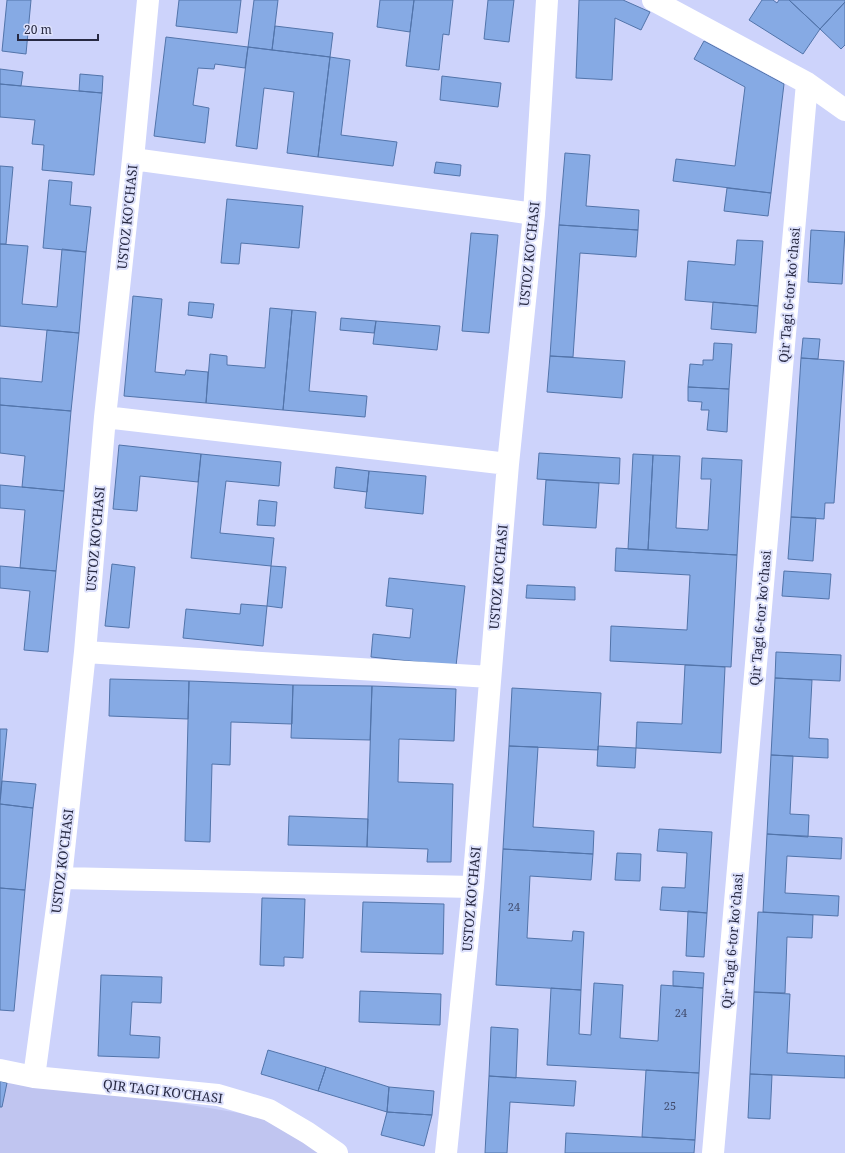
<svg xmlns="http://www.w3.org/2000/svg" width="845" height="1153" font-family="'Noto Serif',serif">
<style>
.built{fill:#c0c5f0}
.building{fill:#86aae4;stroke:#5274aa}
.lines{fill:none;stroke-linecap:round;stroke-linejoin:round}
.minor{stroke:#fff;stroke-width:22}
.labels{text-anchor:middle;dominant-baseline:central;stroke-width:4;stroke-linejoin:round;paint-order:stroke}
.number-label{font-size:11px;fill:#3f496a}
.street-label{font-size:13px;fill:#272942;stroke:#dde1fc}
</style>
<rect width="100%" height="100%" fill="#cdd3fb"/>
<!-- built -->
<path class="built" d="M 0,1071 L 39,1080 L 263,1117 L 320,1153 L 0,1153 Z"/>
<!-- building -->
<path class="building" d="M 7,0 L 31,0 L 26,54 L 2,51 Z
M 179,0 L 241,0 L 237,33 L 176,26 Z
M 254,0 L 278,0 L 272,50 L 248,47 Z
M 380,0 L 414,0 L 410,32 L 377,27 Z
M 414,0 L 453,0 L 449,35 L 443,34 L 439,70 L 406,66 Z
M 488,0 L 514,0 L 509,42 L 484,39 Z
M 579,0 L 623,0 L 650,12 L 641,30 L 615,18 L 612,80 L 576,78 Z
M 762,0 L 773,0 L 777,3 L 779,0 L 789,0 L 820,29 L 803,54 L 749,20 Z
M 789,0 L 845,0 L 845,2 L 820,29 Z
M 845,2 L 845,45 L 841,49 L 820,29 Z
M 275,26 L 333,33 L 330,57 L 272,50 Z
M 166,37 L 248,47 L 245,68 L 215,64 L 214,69 L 198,68 L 193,105 L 209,108 L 205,143 L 154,136 Z
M 704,41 L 784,84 L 771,193 L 673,181 L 676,159 L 735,166 L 745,87 L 694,59 Z
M 248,47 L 330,57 L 318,157 L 287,153 L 294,92 L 264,88 L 257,149 L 236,146 Z
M 330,57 L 350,60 L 341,135 L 397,142 L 393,166 L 318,157 Z
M 0,69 L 23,72 L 21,86 L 0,84 Z
M 80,74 L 103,76 L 102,93 L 79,91 Z
M 442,76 L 501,83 L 498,107 L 440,100 Z
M 0,84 L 102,93 L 94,175 L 42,170 L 44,145 L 32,144 L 35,120 L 0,117 Z
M 565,153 L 590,155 L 586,206 L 639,210 L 638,230 L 559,225 Z
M 436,162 L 461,165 L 460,176 L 434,173 Z
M 0,166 L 13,167 L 6,244 L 0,244 Z
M 49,180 L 72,182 L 70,205 L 91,207 L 86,252 L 43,248 Z
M 727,188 L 771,193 L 768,216 L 724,211 Z
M 227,199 L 303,206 L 299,248 L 241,243 L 239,264 L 221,263 Z
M 559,225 L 638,230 L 636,257 L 580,253 L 573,357 L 550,356 Z
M 811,230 L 845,232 L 842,284 L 808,282 Z
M 471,233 L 498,235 L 489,333 L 462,331 Z
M 737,240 L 763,241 L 758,306 L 685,300 L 688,261 L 735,265 Z
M 0,244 L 28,246 L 22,304 L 57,307 L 62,249 L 86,252 L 79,333 L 0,326 Z
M 133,296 L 162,299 L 155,372 L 185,375 L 186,370 L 208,372 L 206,403 L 124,396 Z
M 189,302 L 214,304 L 212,318 L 188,315 Z
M 713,302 L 758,306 L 756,333 L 711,329 Z
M 270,308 L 292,310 L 283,410 L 206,403 L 210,354 L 227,356 L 227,365 L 265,368 Z
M 292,310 L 316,312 L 309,391 L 367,396 L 365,417 L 283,410 Z
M 341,318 L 376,321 L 374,333 L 340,330 Z
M 376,321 L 440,326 L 437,350 L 373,344 Z
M 47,330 L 79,333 L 71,411 L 0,405 L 0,378 L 42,382 Z
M 803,338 L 820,339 L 818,359 L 801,358 Z
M 714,343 L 732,344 L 729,389 L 688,387 L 690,364 L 703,365 L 703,360 L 713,360 Z
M 550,356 L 625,361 L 622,398 L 547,392 Z
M 801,358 L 844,361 L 834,503 L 825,503 L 824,519 L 791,517 Z
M 688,387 L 729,389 L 727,432 L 707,430 L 709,410 L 701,410 L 702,402 L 688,401 Z
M 0,405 L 71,411 L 64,491 L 22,487 L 25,456 L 0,453 Z
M 119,445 L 201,454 L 198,482 L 140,476 L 137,511 L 113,509 Z
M 539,453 L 620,458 L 619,484 L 537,479 Z
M 201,454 L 281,462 L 279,486 L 226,481 L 220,533 L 274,538 L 271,566 L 191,558 Z
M 633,454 L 653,455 L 648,550 L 628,549 Z
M 653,455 L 680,456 L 676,528 L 708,530 L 711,479 L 701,479 L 702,458 L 742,460 L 737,555 L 648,550 Z
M 336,467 L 369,471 L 367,492 L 334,488 Z
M 369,471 L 426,476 L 423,514 L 365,508 Z
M 546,480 L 599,483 L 596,528 L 543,525 Z
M 0,485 L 64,491 L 56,571 L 20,568 L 25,510 L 0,508 Z
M 259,500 L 277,502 L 275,526 L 257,525 Z
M 791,517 L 816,518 L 813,561 L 788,559 Z
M 616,548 L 737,555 L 731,667 L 610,661 L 611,626 L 687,630 L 690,575 L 615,571 Z
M 112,564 L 135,567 L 129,628 L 105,626 Z
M 0,566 L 56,571 L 48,652 L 24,650 L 30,591 L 0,588 Z
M 271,566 L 286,567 L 282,608 L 267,606 Z
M 784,571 L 831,574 L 829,599 L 782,596 Z
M 389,578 L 465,586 L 456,666 L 371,657 L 373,634 L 410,638 L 413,609 L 386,606 Z
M 527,585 L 575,587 L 575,600 L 526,598 Z
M 241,604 L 267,606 L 263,646 L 183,638 L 186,609 L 240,614 Z
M 776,652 L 841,655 L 840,681 L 775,678 Z
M 685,665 L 725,667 L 721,753 L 636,748 L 637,722 L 682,724 Z
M 775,678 L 812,680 L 809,738 L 828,739 L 828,758 L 771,755 Z
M 110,679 L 189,681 L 188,719 L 109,716 Z
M 189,681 L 293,685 L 292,724 L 231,722 L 230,765 L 212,764 L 210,842 L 185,841 Z
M 293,685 L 372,686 L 370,740 L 291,738 Z
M 372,686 L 456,689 L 454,741 L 399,739 L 398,782 L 453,784 L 451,862 L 427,862 L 428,849 L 367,847 Z
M 512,688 L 601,693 L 598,750 L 509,746 Z
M 0,729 L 7,729 L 0,799 Z
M 509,746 L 538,747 L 533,827 L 594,831 L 593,854 L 503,849 Z
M 598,746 L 636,748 L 635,768 L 597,766 Z
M 771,755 L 793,756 L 790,814 L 809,815 L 808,837 L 767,834 Z
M 2,781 L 36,784 L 33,808 L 0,804 Z
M 0,804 L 33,808 L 25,890 L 0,888 Z
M 289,816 L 368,819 L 367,847 L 288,845 Z
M 659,829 L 712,832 L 707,913 L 660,910 L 662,887 L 685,888 L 687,853 L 657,851 Z
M 767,834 L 842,838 L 841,859 L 787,856 L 785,893 L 839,896 L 838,916 L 763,912 Z
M 503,849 L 593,854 L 591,880 L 530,876 L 527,938 L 572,941 L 573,931 L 584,932 L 581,990 L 496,985 Z
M 617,853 L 641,854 L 640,881 L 615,880 Z
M 0,888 L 25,890 L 14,1011 L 0,1010 Z
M 262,898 L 305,899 L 303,958 L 284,957 L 284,966 L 260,965 Z
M 363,902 L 444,904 L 443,954 L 361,952 Z
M 688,911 L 707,913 L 704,957 L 686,956 Z
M 758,912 L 813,915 L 812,938 L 787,937 L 785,993 L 754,992 Z
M 673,971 L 704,973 L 703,988 L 673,986 Z
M 101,975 L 162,977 L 161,1003 L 132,1002 L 130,1035 L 160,1037 L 159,1058 L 98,1056 Z
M 594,983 L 623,985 L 620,1038 L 658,1041 L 661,985 L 703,988 L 699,1073 L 547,1065 L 551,988 L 581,990 L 579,1034 L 591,1035 Z
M 360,991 L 441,994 L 440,1025 L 359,1022 Z
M 754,992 L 790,994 L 787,1053 L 845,1056 L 845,1078 L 750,1074 Z
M 491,1027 L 518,1029 L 516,1078 L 489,1076 Z
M 268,1050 L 326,1067 L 318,1091 L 261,1074 Z
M 326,1067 L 389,1087 L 387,1112 L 318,1091 Z
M 646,1070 L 699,1073 L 695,1140 L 642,1137 Z
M 750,1074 L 772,1075 L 770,1119 L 748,1118 Z
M 489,1076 L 576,1081 L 574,1106 L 510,1102 L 507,1153 L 485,1153 Z
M 0,1081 L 7,1083 L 2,1107 L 0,1107 Z
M 389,1087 L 434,1091 L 432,1115 L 387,1112 Z
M 387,1112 L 432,1115 L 424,1146 L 381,1135 Z
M 566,1133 L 695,1140 L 694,1153 L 565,1153 Z"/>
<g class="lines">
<!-- minor -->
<path class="minor" d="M 653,0 L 807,83 L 845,110
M 133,159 L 534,214
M 105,417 L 508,464
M 85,652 L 490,677
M 61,878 L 473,887
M 0,1070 L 34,1077 L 218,1095 L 269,1110 L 308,1133 L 337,1153
M 34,1077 L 61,878 L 85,652 L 105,417 L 133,159 L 148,0
M 446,1153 L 473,887 L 508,464 L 534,214 L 547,0
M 713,1153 L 807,83"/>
</g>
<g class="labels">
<!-- number labels -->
<g class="number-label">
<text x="514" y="906">24</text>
<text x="681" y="1012">24</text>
<text x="670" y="1105">25</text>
</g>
<!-- street labels -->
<g class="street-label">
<text transform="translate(127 217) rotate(-84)">USTOZ KO'CHASI</text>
<text transform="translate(529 254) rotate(-84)">USTOZ KO'CHASI</text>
<text transform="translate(789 295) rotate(-85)">Qir Tagi 6-tor koʼchasi</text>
<text transform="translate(95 539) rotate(-85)">USTOZ KO'CHASI</text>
<text transform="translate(498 577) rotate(-85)">USTOZ KO'CHASI</text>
<text transform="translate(760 618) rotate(-85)">Qir Tagi 6-tor koʼchasi</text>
<text transform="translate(62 861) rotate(-83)">USTOZ KO'CHASI</text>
<text transform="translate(471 899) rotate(-85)">USTOZ KO'CHASI</text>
<text transform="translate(732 941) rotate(-85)">Qir Tagi 6-tor koʼchasi</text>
<text transform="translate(163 1091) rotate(7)">QIR TAGI KO'CHASI</text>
</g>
</g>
<!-- scale -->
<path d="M18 34v6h80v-6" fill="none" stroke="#272942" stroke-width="2"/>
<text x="24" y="34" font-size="12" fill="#272942" stroke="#dde1fc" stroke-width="3" paint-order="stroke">20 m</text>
</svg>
